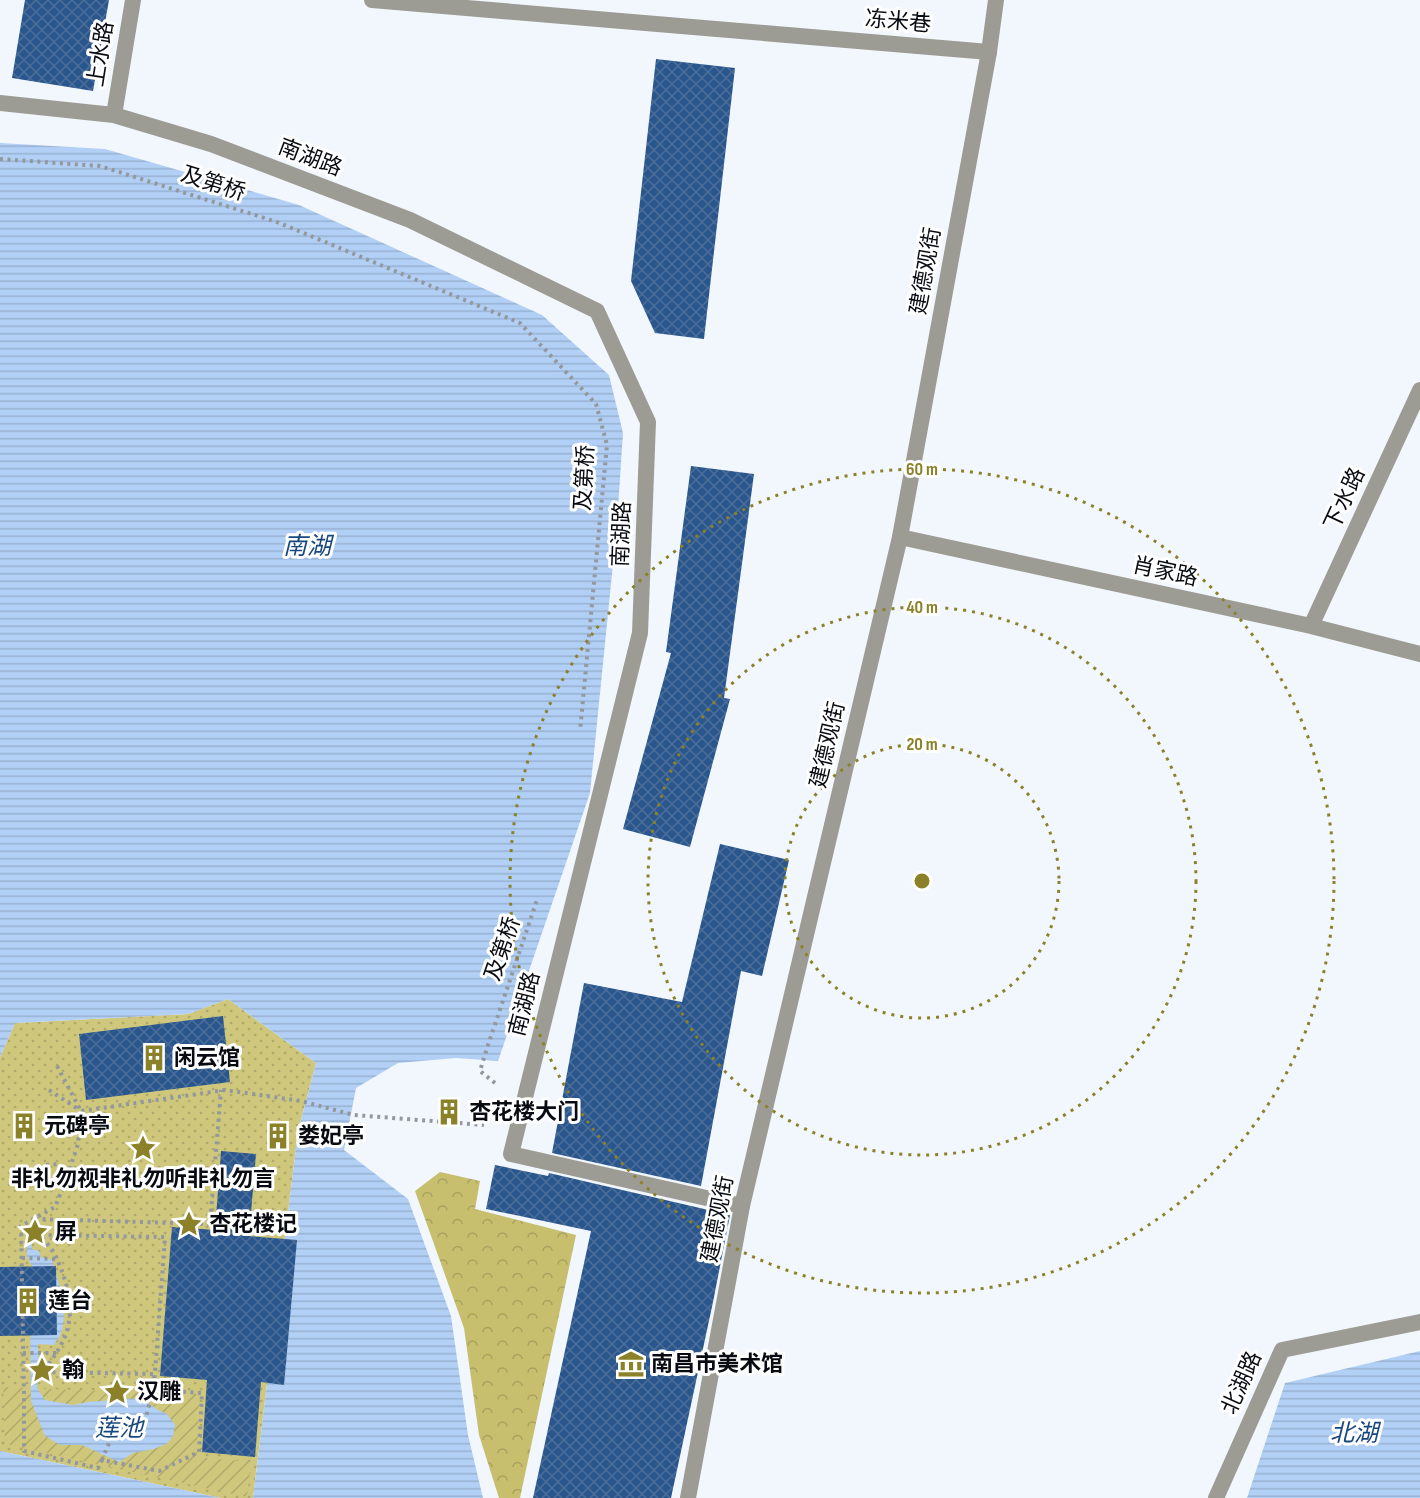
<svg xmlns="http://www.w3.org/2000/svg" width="1420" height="1498" font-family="'Sofia Sans Condensed','Noto Sans SC',sans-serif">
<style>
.forest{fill:url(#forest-crowns)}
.park{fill:url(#park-dots)}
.garden{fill:url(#garden-furrows)}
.water{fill:url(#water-rules)}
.building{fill:url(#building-cross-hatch)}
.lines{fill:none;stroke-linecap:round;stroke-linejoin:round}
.path{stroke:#93989e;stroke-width:4;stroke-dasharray:3 4.5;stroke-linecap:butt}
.service{stroke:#9d9c94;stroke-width:16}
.minor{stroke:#9d9c94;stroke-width:16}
.ring{fill:none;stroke:#8a8128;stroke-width:3;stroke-dasharray:3 6}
.labels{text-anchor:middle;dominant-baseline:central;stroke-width:6;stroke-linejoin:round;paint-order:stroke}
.street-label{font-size:22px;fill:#080c12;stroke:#fff}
.poi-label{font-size:22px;font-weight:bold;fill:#080c12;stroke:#fff;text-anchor:start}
.water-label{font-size:24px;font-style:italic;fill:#17477e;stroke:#fff}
.centre{fill:#8a8128;stroke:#fff;stroke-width:3}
.ring-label{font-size:18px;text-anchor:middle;font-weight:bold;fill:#8a8128;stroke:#fff;stroke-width:6;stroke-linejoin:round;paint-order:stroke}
</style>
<defs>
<pattern id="forest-crowns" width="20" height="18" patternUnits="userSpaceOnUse" patternTransform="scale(1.5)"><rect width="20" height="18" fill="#c7be6e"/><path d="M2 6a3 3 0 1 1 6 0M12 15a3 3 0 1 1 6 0" fill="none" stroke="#a9a25e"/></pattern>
<pattern id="park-dots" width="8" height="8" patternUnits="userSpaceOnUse" patternTransform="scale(1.5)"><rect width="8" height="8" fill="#cfc77c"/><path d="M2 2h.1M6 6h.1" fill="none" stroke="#b0aa6a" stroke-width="1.8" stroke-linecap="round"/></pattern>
<pattern id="garden-furrows" width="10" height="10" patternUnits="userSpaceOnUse" patternTransform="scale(1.5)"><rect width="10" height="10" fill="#cfc77c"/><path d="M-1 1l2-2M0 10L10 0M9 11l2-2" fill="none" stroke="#b0aa6a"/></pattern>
<pattern id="water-rules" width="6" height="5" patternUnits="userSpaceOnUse" patternTransform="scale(1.5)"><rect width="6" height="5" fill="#b2d0f5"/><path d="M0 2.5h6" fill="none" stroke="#98b1d1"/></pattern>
<pattern id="building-cross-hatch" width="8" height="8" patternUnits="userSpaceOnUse" patternTransform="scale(1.5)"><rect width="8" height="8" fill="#29568d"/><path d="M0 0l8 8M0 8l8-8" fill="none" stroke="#4c6e98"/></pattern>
</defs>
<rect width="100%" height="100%" fill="#f2f7fe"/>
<!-- forest -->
<path class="forest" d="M 440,1172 L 480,1181 L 475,1209 L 576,1235 L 520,1498 L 499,1498 L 479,1435 L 464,1328 L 415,1191 Z"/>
<!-- park -->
<path class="park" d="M 228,999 L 316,1063 L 298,1131 L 253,1498 L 221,1498 L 0,1451 L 0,1057 L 15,1023 L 188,1014 Z"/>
<!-- garden -->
<path class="garden" d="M 3,1387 L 199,1395 L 197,1457 L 251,1462 L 247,1497 L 5,1444 Z"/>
<!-- water -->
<path class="water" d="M 0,143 L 105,149 L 299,205 L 542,315 L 609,375 L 623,433 L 617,524 L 590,793 L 498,1061 L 456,1058 L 398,1063 L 356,1088 L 344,1150 L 408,1199 L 451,1316 L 468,1435 L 483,1498 L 253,1498 L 298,1131 L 316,1063 L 228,999 L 188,1014 L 15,1023 L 0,1057 Z
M 31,1232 L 32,1249 L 39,1251 L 41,1257 L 52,1260 C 58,1281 69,1311 61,1333 C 60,1337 56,1341 54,1345 L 38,1344 L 39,1371 L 37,1388 L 45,1400 L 73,1405 L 88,1402 L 141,1398 L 158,1410 L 167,1414 L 175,1425 L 173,1436 L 168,1443 L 154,1449 L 133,1453 L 119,1462 L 82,1445 L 60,1445 L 45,1436 L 31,1401 L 30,1319 L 39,1279 L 27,1257 L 26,1233 Z
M 1420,1351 L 1420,1498 L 1247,1498 L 1285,1383 Z
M 0,1451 L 221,1498 L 0,1498 Z"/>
<!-- building -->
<path class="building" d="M 25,0 L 109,0 L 93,91 L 12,78 Z
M 656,59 L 735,68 L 704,339 L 655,333 L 631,281 Z
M 691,466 L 754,474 L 724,698 L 730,699 L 690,847 L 623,829 L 671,653 L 666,652 Z
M 720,844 L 789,860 L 762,976 L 741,971 L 701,1186 L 552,1153 L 584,983 L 682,1002 Z
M 223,1016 L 230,1082 L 86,1100 L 79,1034 Z
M 221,1151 L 256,1154 L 249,1236 L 297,1240 L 284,1385 L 261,1382 L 255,1457 L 202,1452 L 207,1380 L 160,1376 L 172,1227 L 215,1230 Z
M 495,1165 L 548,1176 L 549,1173 L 730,1215 L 713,1302 L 671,1498 L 533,1498 L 591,1231 L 486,1209 Z
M 56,1266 L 57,1335 L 0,1336 L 0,1267 Z"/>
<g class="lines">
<!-- path -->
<path class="path" d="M 0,159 L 100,166 L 277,222 L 520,323 L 596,404 L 607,445 L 580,731
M 57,1066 L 81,1111
M 495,1083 L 480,1071 L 488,1045 L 538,897
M 49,1090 L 78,1109
M 46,1165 L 60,1164 L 66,1180
M 35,1219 L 210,1224 L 221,1090
M 22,1258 L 56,1259
M 23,1353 L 57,1353
M 153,1390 L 202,1393 L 199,1452 L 159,1471 L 102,1460 L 98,1468 L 24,1451 L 24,1395 L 21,1226 L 55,1207 L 66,1180 L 78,1144 L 81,1111 L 225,1090 L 301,1101 L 354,1115 L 484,1125
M 102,1460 L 116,1426 L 142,1433 L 154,1386 L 165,1237 L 40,1235 C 44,1241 51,1247 54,1253 C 64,1273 73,1300 69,1322 C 66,1341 54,1357 43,1372 L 154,1374"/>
<!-- service -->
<path class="service" d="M 372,0 L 989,52
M 0,103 L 114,115 L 211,144 L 410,220 L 597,311 L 648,422 L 640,633 L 511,1154 L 742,1206
M 114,115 L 133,0
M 900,537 L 1311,626 L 1420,654
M 1311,626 L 1420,390
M 1216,1498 L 1282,1350 L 1420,1322"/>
<!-- minor -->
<path class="minor" d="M 688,1498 L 742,1206 L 900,537 L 989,52 L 996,0"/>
</g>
<!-- distance rings -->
<g class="ring">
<circle cx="922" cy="881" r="137"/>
<circle cx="922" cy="881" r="274"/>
<circle cx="922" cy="881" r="412"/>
</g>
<!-- icons -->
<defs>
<g id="building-bare" transform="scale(2.07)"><path d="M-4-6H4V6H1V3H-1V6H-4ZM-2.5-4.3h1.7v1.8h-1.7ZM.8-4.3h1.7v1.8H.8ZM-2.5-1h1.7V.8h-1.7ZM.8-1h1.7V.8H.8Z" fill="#8a8128" stroke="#fff" stroke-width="2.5" paint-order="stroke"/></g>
<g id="sight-bare" transform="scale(2.07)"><path d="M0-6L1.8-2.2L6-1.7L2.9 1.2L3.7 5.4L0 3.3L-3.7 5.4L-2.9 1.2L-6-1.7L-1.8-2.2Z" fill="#8a8128" stroke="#fff" stroke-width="2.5" paint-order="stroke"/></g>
<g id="museum-bare" transform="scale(2.07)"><path d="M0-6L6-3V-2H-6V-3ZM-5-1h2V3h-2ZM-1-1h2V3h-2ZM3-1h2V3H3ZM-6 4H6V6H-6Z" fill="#8a8128" stroke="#fff" stroke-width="2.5" paint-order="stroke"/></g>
</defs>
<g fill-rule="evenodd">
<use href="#building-bare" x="154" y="1058"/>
<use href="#building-bare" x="449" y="1112"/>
<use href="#building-bare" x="24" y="1126"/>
<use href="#building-bare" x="278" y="1136"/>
<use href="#sight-bare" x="143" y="1148"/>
<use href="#sight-bare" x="189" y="1224"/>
<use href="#sight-bare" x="35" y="1232"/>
<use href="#building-bare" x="28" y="1301"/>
<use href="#museum-bare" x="631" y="1364"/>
<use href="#sight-bare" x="42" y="1370"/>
<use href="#sight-bare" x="117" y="1392"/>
</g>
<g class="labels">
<!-- street labels -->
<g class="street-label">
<text transform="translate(898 22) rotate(5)">冻米巷</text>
<text transform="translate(101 54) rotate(-81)">上水路</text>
<text transform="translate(310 158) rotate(21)">南湖路</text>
<text transform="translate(213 184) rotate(18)">及第桥</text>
<text transform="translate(926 271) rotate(-80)">建德观街</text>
<text transform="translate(585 478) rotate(-87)">及第桥</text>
<text transform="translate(1345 499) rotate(-65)">下水路</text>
<text transform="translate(622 534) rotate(-88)">南湖路</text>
<text transform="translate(1165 572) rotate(12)">肖家路</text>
<text transform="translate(828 745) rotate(-77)">建德观街</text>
<text transform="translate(503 949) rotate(-71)">及第桥</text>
<text transform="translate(525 1004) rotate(-76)">南湖路</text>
<text transform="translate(718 1219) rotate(-79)">建德观街</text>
<text transform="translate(1242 1383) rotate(-66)">北湖路</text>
</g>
<!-- poi labels -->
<g class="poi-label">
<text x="174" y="1058">闲云馆</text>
<text x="469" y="1112">杏花楼大门</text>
<text x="44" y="1126">元碑亭</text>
<text x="298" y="1136">娄妃亭</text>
<text x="143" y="1179" text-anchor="middle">非礼勿视非礼勿听非礼勿言</text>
<text x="209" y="1224">杏花楼记</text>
<text x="55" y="1232">屏</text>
<text x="48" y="1301">莲台</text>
<text x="651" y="1364">南昌市美术馆</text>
<text x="62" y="1370">翰</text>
<text x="137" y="1392">汉雕</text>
</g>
<!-- water labels -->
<g class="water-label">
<text x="307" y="546">南湖</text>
<text x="119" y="1428">莲池</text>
<text x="1354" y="1433">北湖</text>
</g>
</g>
<circle cx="922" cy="881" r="9" class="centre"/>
<g class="ring-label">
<text x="922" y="475">60 m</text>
<text x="922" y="613">40 m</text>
<text x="922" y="750">20 m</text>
</g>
</svg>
